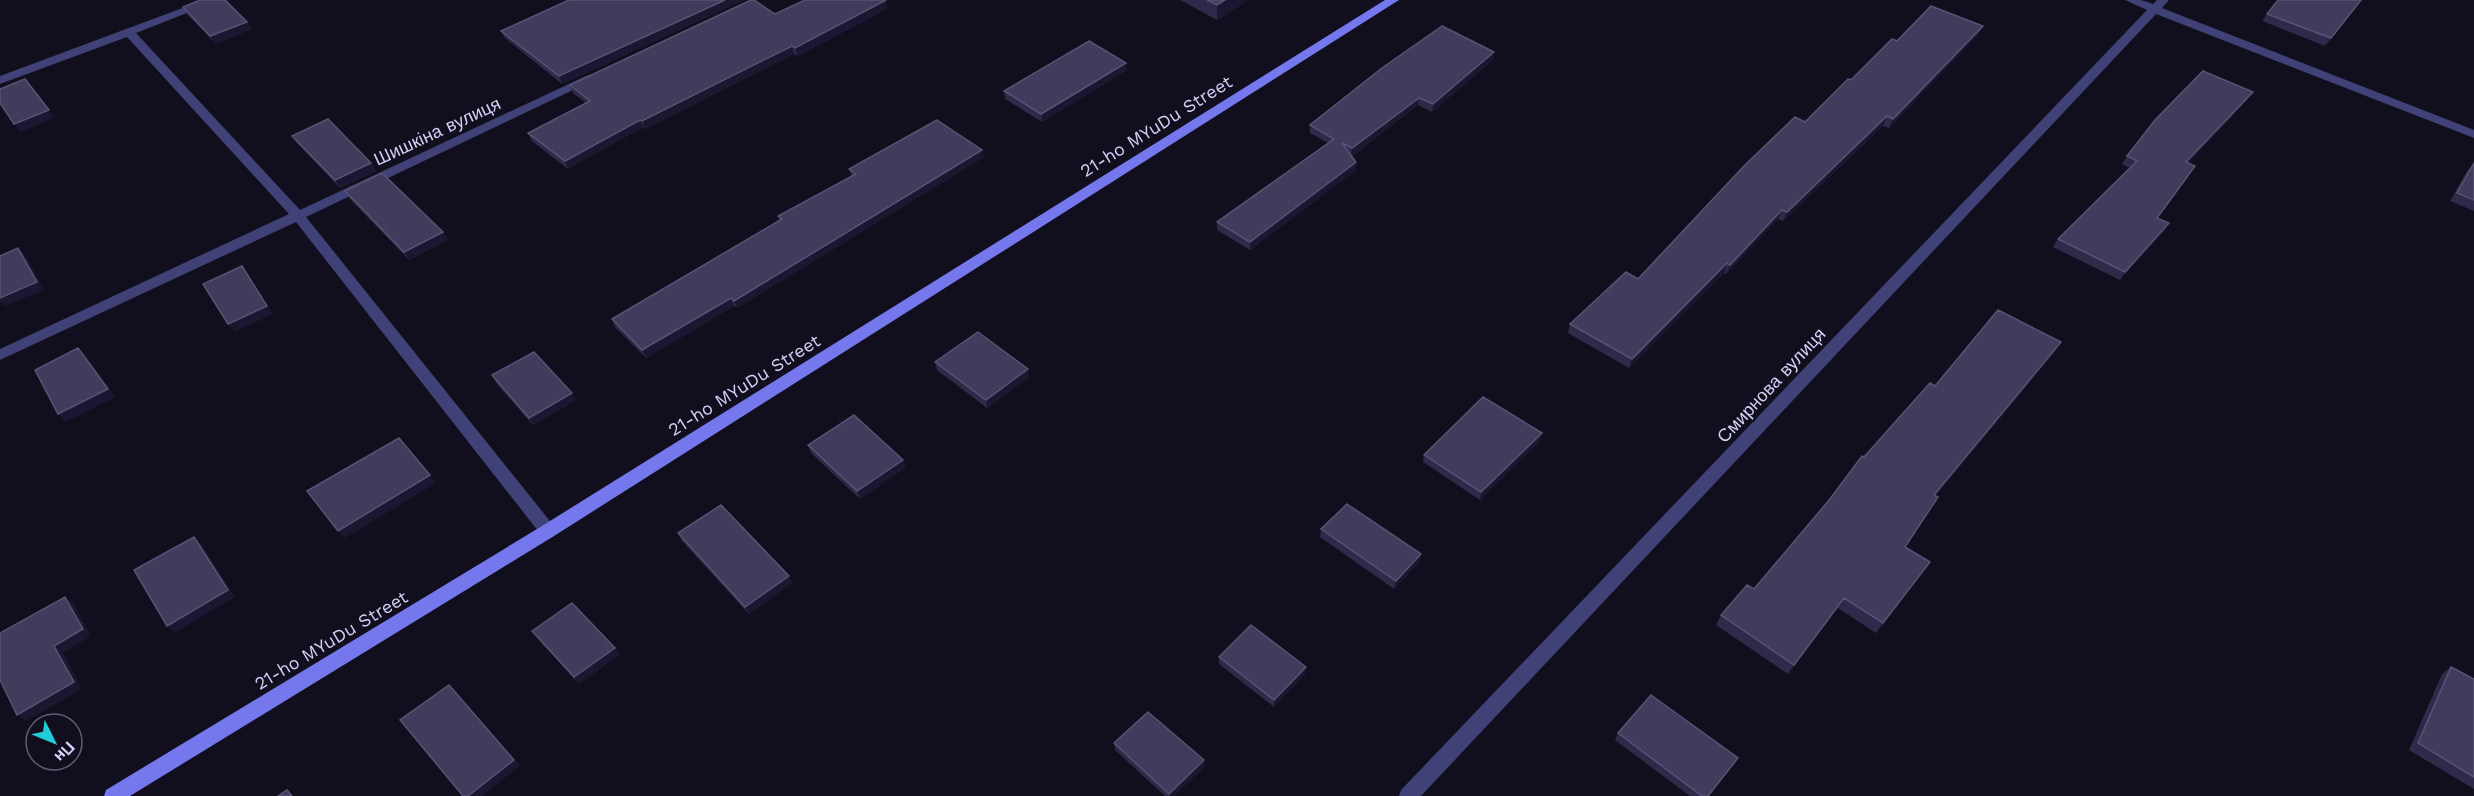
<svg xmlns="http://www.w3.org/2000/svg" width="2474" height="796" font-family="'Work Sans',sans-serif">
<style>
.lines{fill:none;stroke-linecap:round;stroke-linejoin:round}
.street{fill:#404176;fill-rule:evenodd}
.secondary{fill:#7578ec;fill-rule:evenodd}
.wall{fill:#2e2a49}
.shaded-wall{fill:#1b1730}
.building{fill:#403c5c;stroke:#575375;stroke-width:1.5}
.labels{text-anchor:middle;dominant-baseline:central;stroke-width:5;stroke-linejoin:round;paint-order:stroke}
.street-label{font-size:18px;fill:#d4d1f9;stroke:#110f1d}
</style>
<rect width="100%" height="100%" fill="#110f1d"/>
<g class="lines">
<!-- street -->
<path class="street" d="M 204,0 L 220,0 L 136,33 L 300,210 L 586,76 L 590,75 L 596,79 L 306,217 L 554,526 L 556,531 L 554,536 L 548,538 L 542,536 L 296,222 L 0,360 L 0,349 L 289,214 L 127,37 L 0,84 L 0,76 Z
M 2125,0 L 2141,0 L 2153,4 L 2157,0 L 2169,0 L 2162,8 L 2474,130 L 2474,138 L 2156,14 L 1421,796 L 1399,796 L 1401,790 L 2147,10 Z"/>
<!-- secondary -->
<path class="secondary" d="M 1385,0 L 1399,0 L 554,536 L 130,796 L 104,796 L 106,790 L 542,526 Z"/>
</g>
<!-- wall -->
<path class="wall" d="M 569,0 L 744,0 L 562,84 L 505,38 L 501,31 Z
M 1180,0 L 1248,0 L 1217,20 Z
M 2278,0 L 2362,0 L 2325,46 L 2262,21 Z
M 183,7 L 247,22 L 251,29 L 216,44 L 188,15 Z
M 888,8 L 798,56 L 794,54 L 645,129 L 643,127 L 568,169 L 532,141 L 528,133 L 586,103 L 573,93 L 570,85 L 775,14 Z
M 1983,26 L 1978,35 L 1889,128 L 1883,126 L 1783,221 L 1778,219 L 1726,274 L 1724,273 L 1629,368 L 1568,333 L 1570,324 L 1638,279 L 1805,122 L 1851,80 L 1897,41 Z
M 1493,60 L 1432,112 L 1418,105 L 1352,156 L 1356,162 L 1356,170 L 1250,250 L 1217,230 L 1217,222 L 1328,143 L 1310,133 L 1310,125 Z
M 1127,70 L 1042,122 L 1005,99 L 1004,91 Z
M 2247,100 L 2188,163 L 2157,218 L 2169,223 L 2164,231 L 2120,280 L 2053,247 L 2058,239 L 2130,168 L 2122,164 L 2127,156 Z
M 292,136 L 371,163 L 376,171 L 340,188 L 297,143 Z
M 984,157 L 737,308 L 734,306 L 646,358 L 615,327 L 612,319 L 780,221 L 778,216 L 851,176 L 849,169 Z
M 2474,163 L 2474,211 L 2450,201 L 2467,171 Z
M 345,191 L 443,232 L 448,240 L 409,260 L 350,199 Z
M 2054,353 L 1936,495 L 1905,547 L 1930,562 L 1876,633 L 1838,608 L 1788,674 L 1716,625 L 1721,615 L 1754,589 L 1830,499 L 1935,386 Z
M 935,362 L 1029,377 L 987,408 L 937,370 Z
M 492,375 L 576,400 L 533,425 L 496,383 Z
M 1540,441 L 1480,500 L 1423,462 L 1424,455 Z
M 808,445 L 903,460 L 906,467 L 860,499 L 811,453 Z
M 1321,529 L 1420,561 L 1394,589 L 1320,537 Z
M 678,533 L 792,583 L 749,614 L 682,541 Z
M 532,631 L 615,648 L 619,655 L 579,684 Z
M 1219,657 L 1306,667 L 1305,674 L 1274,707 L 1219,664 Z
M 2451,667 L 2474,679 L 2474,789 L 2409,750 L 2442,674 Z
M 1618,733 L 1738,758 L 1709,796 L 1690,796 L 1615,740 Z
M 1114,743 L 1204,760 L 1204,767 L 1174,796 L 1165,796 L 1115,750 Z"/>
<!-- shaded-wall -->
<path class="shaded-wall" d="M 725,0 L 744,0 L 562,84 L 559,76 Z
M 887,0 L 888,8 L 798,56 L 795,48 Z
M 1225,0 L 1248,0 L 1217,20 L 1217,5 Z
M 247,22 L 251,29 L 216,44 L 210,36 Z
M 1983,26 L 1978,35 L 1889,128 L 1893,119 Z
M 792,46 L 794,54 L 645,129 L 642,121 Z
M 1494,52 L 1493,60 L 1432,112 L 1433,104 Z
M 1126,63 L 1127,70 L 1042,122 L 1041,114 Z
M 25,79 L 55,118 L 21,132 L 14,124 Z
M 2253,92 L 2247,100 L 2181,170 L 2186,162 Z
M 1419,98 L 1418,105 L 1351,156 L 1352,148 Z
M 1887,116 L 1883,126 L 1783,221 L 1787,212 Z
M 640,120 L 643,127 L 568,169 L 565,161 Z
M 982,150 L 984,157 L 737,308 L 734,301 Z
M 1356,162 L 1356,170 L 1250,250 L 1250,242 Z
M 371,163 L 376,171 L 340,188 L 335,180 Z
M 1782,210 L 1778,219 L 1726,274 L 1730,265 Z
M 2169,223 L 2164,231 L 2120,280 L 2125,272 Z
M 443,232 L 448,240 L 409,260 L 404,252 Z
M 18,248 L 26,256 L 44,290 L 5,306 L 0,301 L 0,298 Z
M 1727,263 L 1724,273 L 1629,368 L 1632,359 Z
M 242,266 L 273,314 L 234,332 L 228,324 Z
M 731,298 L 734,306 L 646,358 L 642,350 Z
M 2061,342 L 2054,353 L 1928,505 L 1934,495 Z
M 78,348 L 86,356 L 115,397 L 66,422 L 58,414 Z
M 1028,369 L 1029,377 L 987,408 L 986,400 Z
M 572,393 L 576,400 L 533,425 L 529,418 Z
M 1542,433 L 1540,441 L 1480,500 L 1481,492 Z
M 903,460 L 906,467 L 860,499 L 857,491 Z
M 430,475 L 436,483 L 345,538 L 338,531 Z
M 194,537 L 202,545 L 235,597 L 175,633 L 167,626 Z
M 1421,554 L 1420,561 L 1394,589 L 1396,581 Z
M 1930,562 L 1923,572 L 1876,633 L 1883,623 Z
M 789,576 L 792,583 L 749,614 L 745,607 Z
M 65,597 L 74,604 L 91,636 L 63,653 L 82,689 L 26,721 L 17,715 L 54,646 Z
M 1844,598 L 1838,608 L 1788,674 L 1794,665 Z
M 615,648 L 619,655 L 579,684 L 574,677 Z
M 1306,667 L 1305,674 L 1274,707 L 1274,700 Z
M 455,692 L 520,766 L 482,796 L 468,796 Z
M 1204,760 L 1204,767 L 1174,796 L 1170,796 L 1169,794 Z"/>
<!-- building -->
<path class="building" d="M 200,0 L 225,0 L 247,22 L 210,36 L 183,7 Z
M 569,0 L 725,0 L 559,76 L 501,31 Z
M 751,0 L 754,0 L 775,14 L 805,0 L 886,0 L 795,48 L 792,46 L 642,121 L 640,120 L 565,161 L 528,133 L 590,101 L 570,85 Z
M 1207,0 L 1225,0 L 1217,5 Z
M 2278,0 L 2361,0 L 2331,38 L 2267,14 Z
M 1931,6 L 1983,26 L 1893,119 L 1887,116 L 1787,212 L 1782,210 L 1730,265 L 1727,263 L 1632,359 L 1570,324 L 1626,272 L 1638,279 L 1744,166 L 1795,117 L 1805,122 L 1848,79 L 1851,80 L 1892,39 L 1897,41 Z
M 1442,26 L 1494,52 L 1433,104 L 1419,98 L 1352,148 L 1342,143 L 1356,162 L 1250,242 L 1217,222 L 1334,139 L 1310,125 L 1382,68 Z
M 1089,41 L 1126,63 L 1041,114 L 1004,91 Z
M 2203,71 L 2253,92 L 2186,162 L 2195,166 L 2157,218 L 2169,223 L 2125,272 L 2058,239 L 2137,161 L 2127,156 L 2155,120 Z
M 25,79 L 49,110 L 14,124 L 0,103 L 0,89 Z
M 328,119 L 371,163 L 335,180 L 292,136 Z
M 937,120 L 982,150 L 734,301 L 731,298 L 642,350 L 612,319 L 782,219 L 778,216 L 856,174 L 849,169 Z
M 2474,163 L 2474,200 L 2457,193 Z
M 382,173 L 443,232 L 404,252 L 345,191 Z
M 18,248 L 37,282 L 0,298 L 0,256 Z
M 242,266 L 267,306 L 228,324 L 203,284 Z
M 1998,310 L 2061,342 L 1934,495 L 1938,497 L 1905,547 L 1930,562 L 1883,623 L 1844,598 L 1794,665 L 1721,615 L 1747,585 L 1754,589 L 1830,499 L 1862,456 L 1864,457 L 1930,383 L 1935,386 Z
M 978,332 L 1028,369 L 986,400 L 935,362 Z
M 78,348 L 108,389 L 58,414 L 35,370 Z
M 534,352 L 572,393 L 529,418 L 492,375 Z
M 1483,397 L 1542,433 L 1481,492 L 1424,455 Z
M 854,415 L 903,460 L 857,491 L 808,445 Z
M 399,438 L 430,475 L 338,531 L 307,491 Z
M 1347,504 L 1421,554 L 1396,581 L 1321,529 Z
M 721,505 L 789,576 L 745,607 L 678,533 Z
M 194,537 L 228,590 L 167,626 L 134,570 Z
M 65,597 L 83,629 L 54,646 L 74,682 L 17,715 L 0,680 L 0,633 Z
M 572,603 L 615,648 L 574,677 L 532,631 Z
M 1251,625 L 1306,667 L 1274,700 L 1219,657 Z
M 2451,667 L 2474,679 L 2474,777 L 2418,743 Z
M 449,685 L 514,760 L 468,796 L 463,796 L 400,720 Z
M 1651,695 L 1738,758 L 1708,796 L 1702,796 L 1618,733 Z
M 1148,712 L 1204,760 L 1169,794 L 1114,743 Z
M 287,790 L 292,796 L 278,796 Z"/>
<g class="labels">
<!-- street labels -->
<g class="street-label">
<text transform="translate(1156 126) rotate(-32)">21-ho MYuDu Street</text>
<text transform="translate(437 131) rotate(-25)">Шишкіна вулиця</text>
<text transform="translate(744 385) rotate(-32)">21-ho MYuDu Street</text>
<text transform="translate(1771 385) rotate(-47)">Смирнова вулиця</text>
<text transform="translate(331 640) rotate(-31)">21-ho MYuDu Street</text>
</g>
</g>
<!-- north arrow -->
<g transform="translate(54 742) rotate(133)"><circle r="28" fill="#110f1d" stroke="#5f5d75" stroke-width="1.5"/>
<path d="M0-4.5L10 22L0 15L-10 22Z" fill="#1eced8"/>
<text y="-9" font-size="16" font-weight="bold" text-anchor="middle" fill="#d4d1f9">Пн</text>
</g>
</svg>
